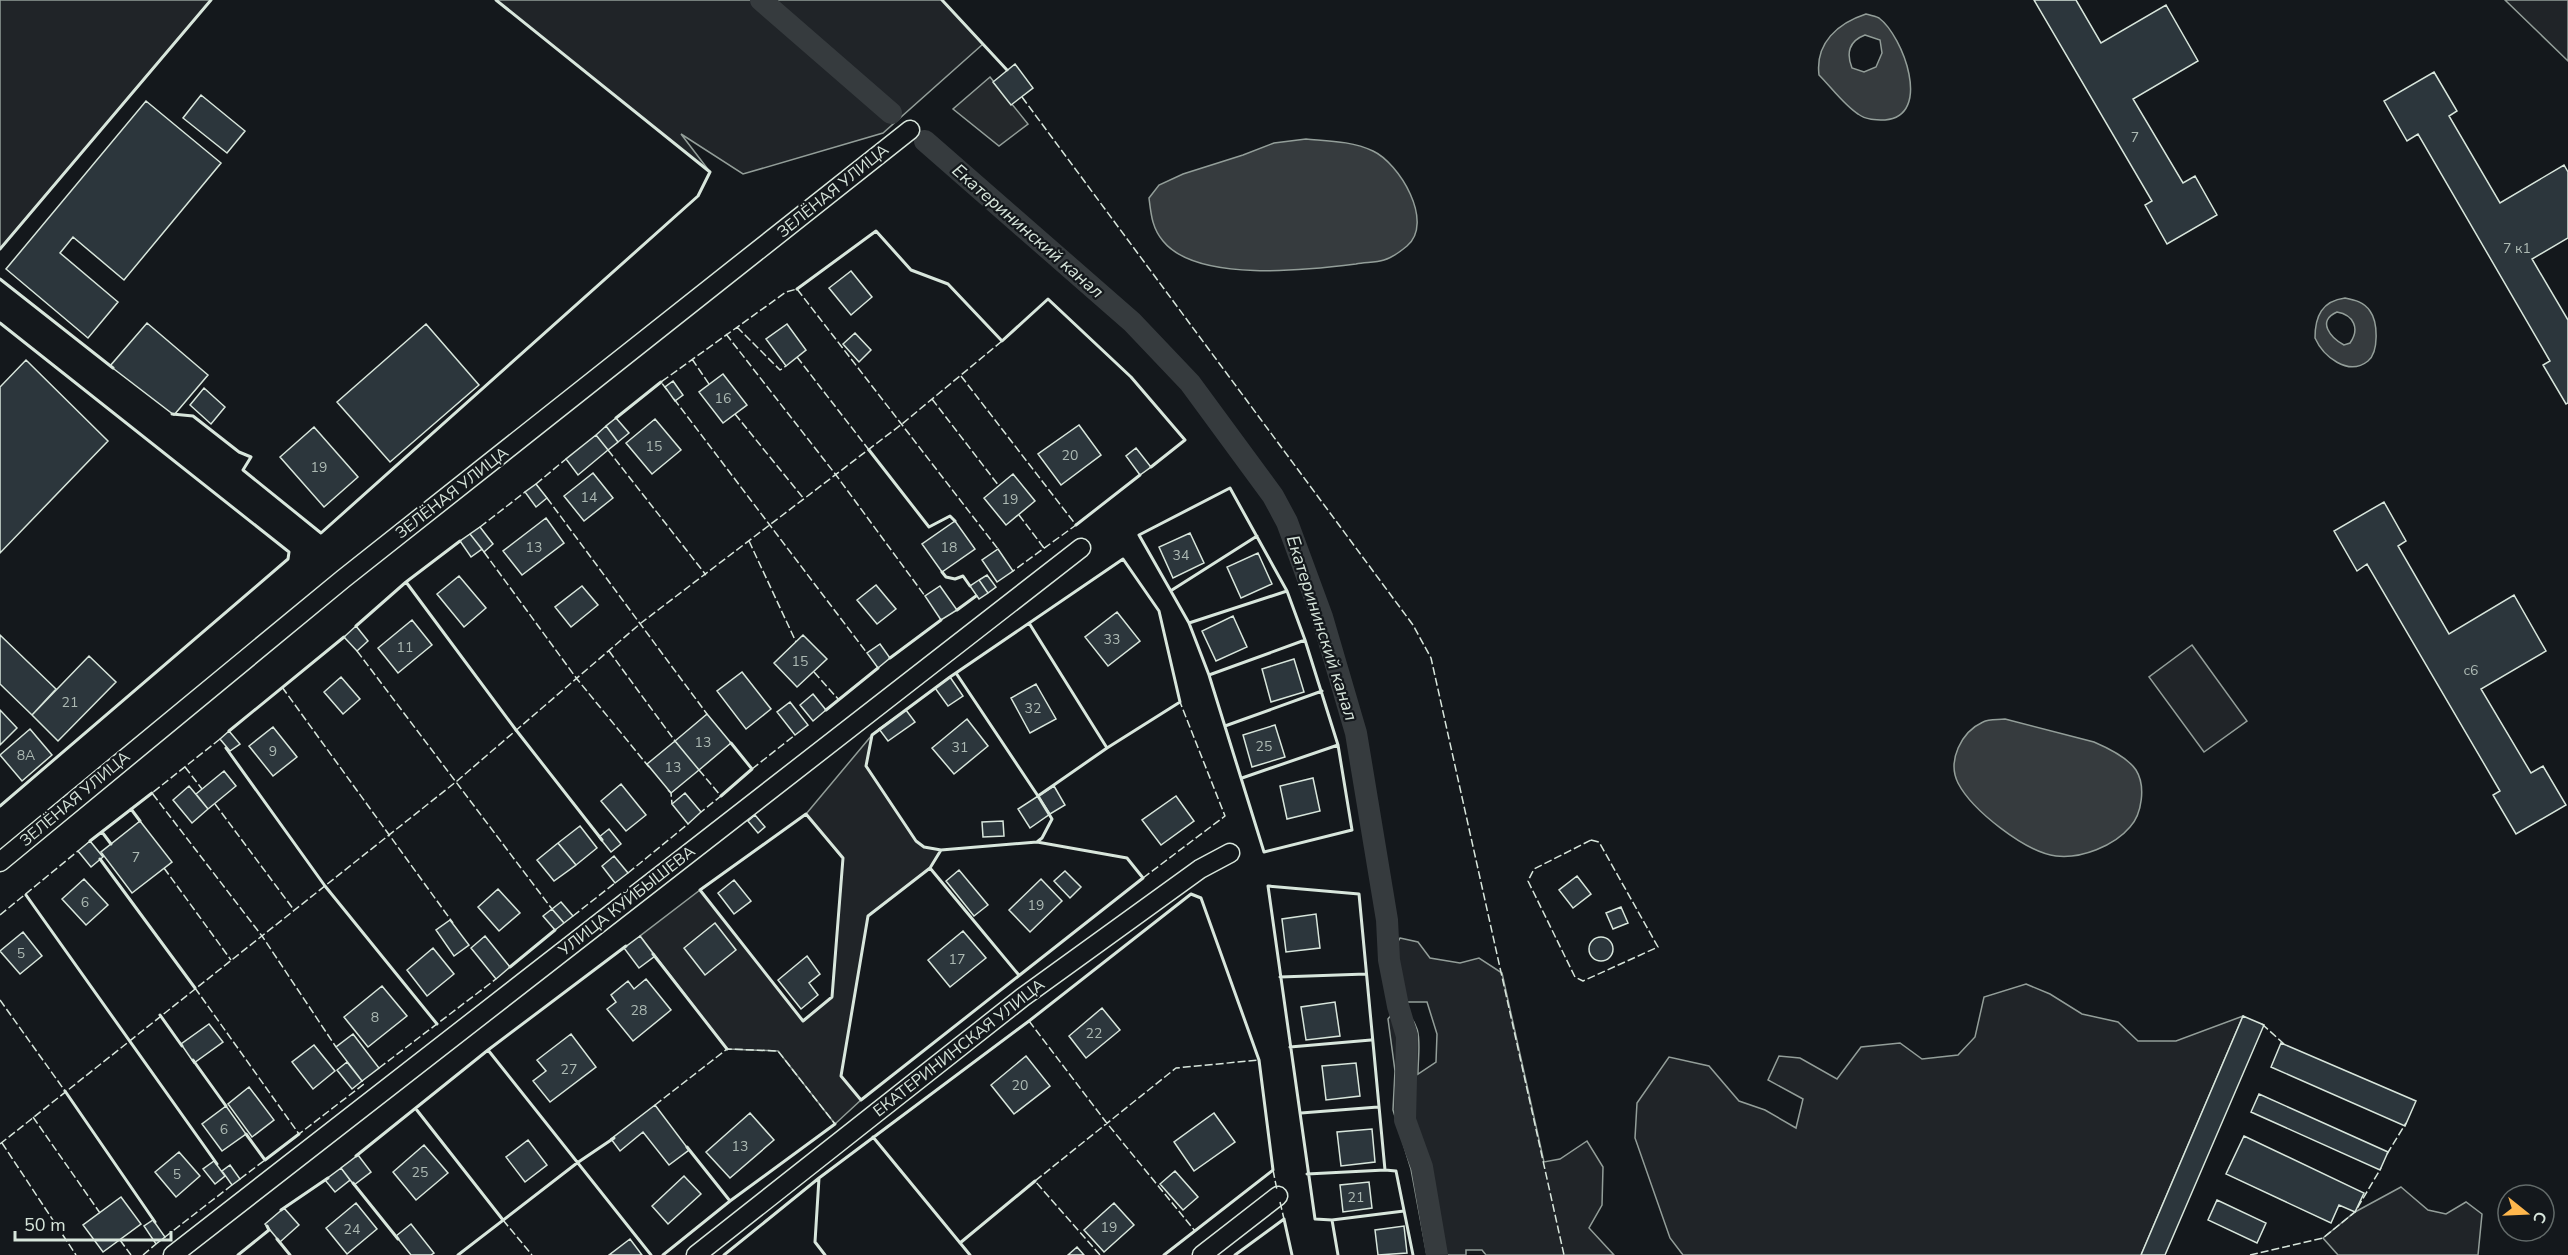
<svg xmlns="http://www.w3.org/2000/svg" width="2568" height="1255" font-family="'Nunito Sans',sans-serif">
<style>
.green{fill:#202428;stroke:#939e99;stroke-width:1.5}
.parking{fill:#24282b;stroke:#939e99;stroke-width:1.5}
.water{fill:#363b3e;stroke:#939e99;stroke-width:1.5;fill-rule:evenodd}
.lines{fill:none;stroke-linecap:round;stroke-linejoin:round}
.canal{stroke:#363b3e;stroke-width:22}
.building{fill:#2c363c;stroke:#d8e6dc;stroke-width:1.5}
.street-casing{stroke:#d8e6dc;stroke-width:21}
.street{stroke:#14181c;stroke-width:18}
.fence{stroke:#d8e6dc;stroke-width:1.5;stroke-dasharray:8 3;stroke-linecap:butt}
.wall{stroke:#d8e6dc;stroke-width:3}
.labels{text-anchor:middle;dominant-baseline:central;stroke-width:4.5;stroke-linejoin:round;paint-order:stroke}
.number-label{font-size:14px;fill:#adbab4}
.street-label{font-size:16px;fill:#d8e6dc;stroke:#14181c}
.water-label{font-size:18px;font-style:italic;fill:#d8e6dc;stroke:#14181c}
</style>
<rect width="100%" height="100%" fill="#14181c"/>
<!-- green -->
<path class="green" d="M 0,0 L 211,0 L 0,249 Z
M 496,0 L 942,0 L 983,44 L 883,133 L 743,174 L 681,134 L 710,172 Z
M 2505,0 L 2568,0 L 2568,61 Z
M 2192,645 L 2247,721 L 2204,752 L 2149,677 Z
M 872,735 L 866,766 L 916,841 L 924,847 L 941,850 L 930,868 L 868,916 L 841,1076 L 861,1100 L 835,1124 L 778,1051 L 727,1049 L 640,936 L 700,890 L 803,1021 L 832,997 L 843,859 L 806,814 Z
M 1400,938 L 1418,942 L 1430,958 L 1460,963 L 1479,958 L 1502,973 L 1544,1162 L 1560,1159 L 1587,1141 L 1603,1167 L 1602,1205 L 1589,1228 L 1614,1255 L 1486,1255 L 1482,1250 L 1466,1250 L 1466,1255 L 1427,1255 L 1411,1169 L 1393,1110 L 1395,1071 L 1388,1019 L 1398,1006 C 1426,1024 1418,1045 1418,1074 L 1436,1062 L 1437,1034 L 1427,1002 L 1406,1002 L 1398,992 L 1399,972 L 1392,953 Z
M 2026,984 L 2050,994 L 2082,1014 L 2118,1022 L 2138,1041 L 2176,1041 L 2243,1016 L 2141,1255 L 1683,1255 L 1670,1238 L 1635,1138 L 1637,1103 L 1669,1057 L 1709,1066 L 1739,1101 L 1765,1110 L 1796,1128 L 1803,1099 L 1768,1080 L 1779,1056 L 1800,1058 L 1837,1079 L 1861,1047 L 1900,1043 L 1922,1059 L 1958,1055 L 1975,1037 L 1984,997 Z
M 2401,1187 L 2428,1210 L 2446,1214 L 2466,1202 L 2482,1214 L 2478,1255 L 2338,1255 L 2323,1238 L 2355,1212 Z"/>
<!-- parking -->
<path class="parking" d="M 990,77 L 1028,124 L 999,146 L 953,109 Z"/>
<!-- water -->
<path class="water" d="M 1866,14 C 1870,15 1875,16 1879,18 C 1903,36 1933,116 1885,120 C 1876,120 1866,120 1858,114 C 1844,105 1831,87 1819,75 C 1815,43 1838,23 1866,14 ZM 1865,35 L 1880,40 L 1882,53 L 1876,67 L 1864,72 L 1852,68 C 1846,53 1849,41 1865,35 Z
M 1306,139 C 1328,141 1352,141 1373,151 C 1399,163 1435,222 1407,246 C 1401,251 1391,258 1384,260 C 1375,263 1365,262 1356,264 C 1308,270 1197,283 1163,241 C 1152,228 1151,214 1149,198 L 1159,185 L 1183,174 L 1243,155 L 1274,143 Z
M 2345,298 C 2355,300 2364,302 2370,311 C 2378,322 2379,352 2368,361 C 2348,377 2323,356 2315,338 C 2315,316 2322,301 2345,298 ZM 2337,312 C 2354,315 2360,329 2350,343 L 2344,345 C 2331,338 2316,321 2337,312 Z
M 2005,719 L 2094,742 C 2108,748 2128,758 2136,770 C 2146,786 2142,814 2130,827 C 2114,846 2081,859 2056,856 C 2025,852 1972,810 1958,783 C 1947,761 1961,732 1983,722 C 1989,719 1998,720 2005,719 Z"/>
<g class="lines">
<!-- canal -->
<path class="canal" d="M 761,0 L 891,113
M 925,141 L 1132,322 L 1190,383 L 1273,496 L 1287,522 L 1322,617 L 1356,733 L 1387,920 L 1389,960 L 1398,1006 L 1407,1036 L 1405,1120 L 1422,1167 L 1437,1255"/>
</g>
<!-- building -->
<path class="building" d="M 2034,0 L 2076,0 L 2101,43 L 2166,5 L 2198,61 L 2133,99 L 2183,183 L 2195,176 L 2217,215 L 2167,244 L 2145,205 L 2152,201 Z
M 1015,64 L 1033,88 L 1011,105 L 993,82 Z
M 2434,72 L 2457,111 L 2449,116 L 2500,203 L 2564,165 L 2568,172 L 2568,238 L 2532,259 L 2568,320 L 2568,403 L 2566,404 L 2543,365 L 2550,361 L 2418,134 L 2407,141 L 2384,101 Z
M 201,95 L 245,131 L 227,153 L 183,118 Z
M 146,101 L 221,163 L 124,280 L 73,237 L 60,253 L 118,302 L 88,338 L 6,269 Z
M 851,271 L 872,297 L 851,315 L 829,288 Z
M 147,323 L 208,375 L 174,415 L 110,366 Z
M 426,324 L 479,385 L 390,462 L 337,402 Z
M 787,324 L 806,350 L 786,366 L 766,339 Z
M 855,333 L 871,350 L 859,362 L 843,344 Z
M 26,360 L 108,441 L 0,553 L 0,387 Z
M 723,374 L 747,405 L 723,423 L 699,392 Z
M 673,381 L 683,395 L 675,401 L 665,387 Z
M 204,388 L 225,407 L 211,424 L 190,405 Z
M 616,418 L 629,433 L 618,442 L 606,426 Z
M 655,419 L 681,450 L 652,474 L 626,443 Z
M 1079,425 L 1101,455 L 1061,485 L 1038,454 Z
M 606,426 L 618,442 L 608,450 L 596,435 Z
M 314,427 L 358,477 L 324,507 L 280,457 Z
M 596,435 L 608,450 L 578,475 L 566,459 Z
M 1136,448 L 1151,467 L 1140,475 L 1126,456 Z
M 593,473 L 613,498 L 584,521 L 564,496 Z
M 1013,474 L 1035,501 L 1006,525 L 984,498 Z
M 536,484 L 547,498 L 536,507 L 525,492 Z
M 2384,502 L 2406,541 L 2398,546 L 2449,634 L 2514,595 L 2546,651 L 2481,689 L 2531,773 L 2543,766 L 2566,805 L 2516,834 L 2493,795 L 2500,791 L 2367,564 L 2357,571 L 2334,531 Z
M 546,518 L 564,543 L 522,575 L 503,551 Z
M 955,521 L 975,549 L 942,572 L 922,544 Z
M 480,527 L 493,544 L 484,552 L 470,534 Z
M 1190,533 L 1204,563 L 1173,578 L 1159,547 Z
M 470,534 L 482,549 L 471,557 L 460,541 Z
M 998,549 L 1013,571 L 997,582 L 982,560 Z
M 1258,553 L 1272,584 L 1241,598 L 1227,567 Z
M 987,575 L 996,587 L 988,593 L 979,580 Z
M 459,576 L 486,608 L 464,627 L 437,594 Z
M 979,580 L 988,593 L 979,599 L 970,586 Z
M 876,585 L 896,609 L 877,624 L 857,600 Z
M 582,586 L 598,605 L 571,627 L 555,607 Z
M 940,586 L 957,610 L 941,620 L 925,596 Z
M 1117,612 L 1140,641 L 1108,666 L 1085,637 Z
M 1233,616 L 1247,647 L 1216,661 L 1202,631 Z
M 412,620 L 432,645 L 398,673 L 378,648 Z
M 356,626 L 368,641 L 357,651 L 344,637 Z
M 0,635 L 56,689 L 32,715 L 0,684 Z
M 803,635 L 827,659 L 797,687 L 774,663 Z
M 880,644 L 890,658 L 878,668 L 867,653 Z
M 89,656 L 116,682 L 58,741 L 32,715 Z
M 1294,659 L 1304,692 L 1271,702 L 1262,669 Z
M 742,672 L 771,709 L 746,729 L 717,691 Z
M 341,677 L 360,699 L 343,714 L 324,692 Z
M 950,677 L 963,696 L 948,706 L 935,688 Z
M 1036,684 L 1056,719 L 1030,733 L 1011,698 Z
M 813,694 L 826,710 L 813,721 L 800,705 Z
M 790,702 L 808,725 L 795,735 L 777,712 Z
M 0,710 L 17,728 L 0,745 Z
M 906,710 L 915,722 L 888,741 L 879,729 Z
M 707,714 L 731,743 L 699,770 L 675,741 Z
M 967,719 L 988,746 L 954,774 L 932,748 Z
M 1275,725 L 1285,757 L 1252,767 L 1243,735 Z
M 273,727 L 297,757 L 273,776 L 249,746 Z
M 30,729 L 52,755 L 22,781 L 0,755 Z
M 229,731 L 240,744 L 230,751 L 220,739 Z
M 675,741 L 699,770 L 671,793 L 647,764 Z
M 224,771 L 236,786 L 208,809 L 196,794 Z
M 1313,778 L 1320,811 L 1287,819 L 1280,786 Z
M 621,784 L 646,815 L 626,831 L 601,801 Z
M 189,786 L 208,809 L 192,823 L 173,800 Z
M 1054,786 L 1065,805 L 1050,814 L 1038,796 Z
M 685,793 L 701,812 L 688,824 L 672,804 Z
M 1038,796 L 1050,814 L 1030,828 L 1018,809 Z
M 1176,796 L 1194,821 L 1161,845 L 1142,820 Z
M 755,815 L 765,827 L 758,833 L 748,821 Z
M 140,821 L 172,862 L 132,893 L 101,852 Z
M 1003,821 L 1004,836 L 983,837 L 982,822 Z
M 580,826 L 597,848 L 576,865 L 558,843 Z
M 609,829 L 621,844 L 611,852 L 599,837 Z
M 90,841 L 103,857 L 91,867 L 78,851 Z
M 558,843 L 576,865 L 554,881 L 537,860 Z
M 614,856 L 628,873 L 615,883 L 602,866 Z
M 959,870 L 988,905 L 974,916 L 946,881 Z
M 1065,871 L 1081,887 L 1070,898 L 1054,881 Z
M 1577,876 L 1591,894 L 1573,908 L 1559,890 Z
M 84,879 L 108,905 L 86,925 L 62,899 Z
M 1041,879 L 1062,901 L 1030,932 L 1009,910 Z
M 734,880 L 751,901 L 734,914 L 718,893 Z
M 498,889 L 520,913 L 499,931 L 478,907 Z
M 561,902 L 573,916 L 564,923 L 552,909 Z
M 1621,907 L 1628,923 L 1613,929 L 1606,913 Z
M 552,909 L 564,923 L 555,930 L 543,916 Z
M 1316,914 L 1320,948 L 1286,952 L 1282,919 Z
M 450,920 L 469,945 L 454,956 L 436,930 Z
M 715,923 L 736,950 L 705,975 L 684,948 Z
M 963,931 L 986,958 L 950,987 L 928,960 Z
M 23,932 L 42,956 L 20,974 L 0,951 Z
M 485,936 L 510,967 L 496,979 L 471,948 Z
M 640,936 L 655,956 L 639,968 L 624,948 Z
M1589 949a12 12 0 1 1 24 0a12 12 0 1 1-24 0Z
M 433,948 L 454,974 L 427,996 L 407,970 Z
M 807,956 L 820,974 L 809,983 L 818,995 L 801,1009 L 778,980 Z
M 646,979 L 671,1010 L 633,1041 L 607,1009 L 616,1002 L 611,995 L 628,981 L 634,989 Z
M 382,986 L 407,1016 L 368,1047 L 344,1017 Z
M 1335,1002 L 1340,1036 L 1306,1040 L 1301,1007 Z
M 1102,1008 L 1120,1030 L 1086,1058 L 1069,1036 Z
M 2243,1016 L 2264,1025 L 2165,1255 L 2141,1255 Z
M 209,1024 L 223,1042 L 194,1063 L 181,1044 Z
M 353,1034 L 379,1068 L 362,1081 L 336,1047 Z
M 571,1034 L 596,1067 L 550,1102 L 533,1081 L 546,1071 L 537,1060 Z
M 2281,1043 L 2416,1101 L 2405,1126 L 2271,1067 Z
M 314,1045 L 335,1071 L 313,1089 L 292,1062 Z
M 1026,1056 L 1050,1086 L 1014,1114 L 991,1085 Z
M 347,1062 L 362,1081 L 352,1089 L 337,1070 Z
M 1356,1063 L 1360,1096 L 1326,1100 L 1322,1066 Z
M 249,1087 L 274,1120 L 252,1137 L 228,1104 Z
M 2259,1094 L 2388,1152 L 2380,1170 L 2251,1112 Z
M 655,1105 L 689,1150 L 669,1165 L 643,1132 L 620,1151 L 611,1139 Z
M 226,1106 L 246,1134 L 222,1151 L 202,1124 Z
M 750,1113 L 774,1140 L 730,1178 L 706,1152 Z
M 1214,1113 L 1235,1142 L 1194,1171 L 1174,1142 Z
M 1372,1129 L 1375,1162 L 1341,1166 L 1337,1132 Z
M 2244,1136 L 2364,1193 L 2355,1212 L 2339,1205 L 2331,1223 L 2226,1174 Z
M 528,1140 L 547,1165 L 525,1182 L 506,1157 Z
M 424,1145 L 448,1173 L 416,1200 L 393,1172 Z
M 179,1152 L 200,1176 L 176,1197 L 155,1172 Z
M 358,1155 L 371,1172 L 354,1185 L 341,1168 Z
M 214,1161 L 225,1176 L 215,1184 L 203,1169 Z
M 230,1165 L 240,1179 L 232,1185 L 222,1171 Z
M 341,1168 L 350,1180 L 335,1192 L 325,1180 Z
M 1175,1171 L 1198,1197 L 1183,1210 L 1160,1184 Z
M 684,1176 L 701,1194 L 668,1224 L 652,1206 Z
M 1369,1182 L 1372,1208 L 1343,1212 L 1340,1185 Z
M 121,1197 L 141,1224 L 103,1252 L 83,1225 Z
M 2217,1200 L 2266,1223 L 2257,1243 L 2208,1220 Z
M 356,1203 L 377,1229 L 347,1254 L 326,1228 Z
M 1114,1203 L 1134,1225 L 1104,1252 L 1084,1230 Z
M 284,1208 L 299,1225 L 280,1242 L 265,1224 Z
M 153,1220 L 165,1237 L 156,1244 L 144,1226 Z
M 411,1224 L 434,1253 L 431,1255 L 411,1255 L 396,1236 Z
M 1404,1226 L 1407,1253 L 1378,1255 L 1375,1230 Z
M 630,1239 L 642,1255 L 609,1255 Z
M 1077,1247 L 1084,1255 L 1068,1255 Z"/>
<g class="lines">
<!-- street casing -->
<g class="street-casing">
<path id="street" d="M 0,862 L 343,579 L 910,130
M 173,1255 L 1081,548
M 696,1255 L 1023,997 L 1200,869 L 1230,853
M 1202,1255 L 1278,1196"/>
</g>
<!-- street -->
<use href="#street" class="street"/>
<!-- fence -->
<path class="fence" d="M 1022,97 L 1413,625 L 1431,658 L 1564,1255
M 737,327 L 780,370 L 786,366
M 726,334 L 836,475 L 925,596
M 797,357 L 869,450
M 692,359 L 709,384
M 961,376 L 1076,525 L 1013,571
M 667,390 L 661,382 L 786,292 L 797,289 L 998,549
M 674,399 L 867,653
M 932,399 L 999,486
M 735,414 L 804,499
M 608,450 L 706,575
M 536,484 L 566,459
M 547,498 L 707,714
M 1019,515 L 1044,548
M 480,527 L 525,492
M 749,541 L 796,642
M 484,552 L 577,679 L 649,767
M 357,651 L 552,909
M 609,651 L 675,741
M 814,672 L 839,700
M 282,687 L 453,923
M 220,739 L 152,793 L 262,936 L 336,1047
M 185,767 L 202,789
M 752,769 L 795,735
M 699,770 L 721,796 L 701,812
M 668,790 L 671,793 L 672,804
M 215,804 L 294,910
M 1591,840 L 1599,842 L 1658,947 L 1583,981 L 1575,977 L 1528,881 L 1534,869 Z
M 164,868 L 231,960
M 628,873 L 688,824
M 1143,878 L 1225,816 L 1180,702
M 0,915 L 78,851
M 573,916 L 615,883
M 195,988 L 299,1134 L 364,1084 L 362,1081
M 0,1000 L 65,1091
M 1029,1021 L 1106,1122 L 1195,1231
M 2262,1024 L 2284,1044
M 379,1068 L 496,979
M 655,1105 L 727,1049 L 778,1051 L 835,1124
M 33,1117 L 100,1213
M 2,1143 L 76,1255
M 0,1144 L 457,781 L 641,623 L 902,424 L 1002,341
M 2387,1154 L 2406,1123
M 1273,1170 L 1277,1190
M 240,1179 L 265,1160
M 1280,1202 L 1284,1219
M 503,1220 L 532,1255
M 165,1237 L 232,1185
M 120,1240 L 131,1255
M 143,1255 L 156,1244
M 1100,1255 L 1035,1181 L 1176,1068 L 1259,1060
M 2250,1255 L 2323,1238 L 2355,1212 L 2381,1168"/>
<!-- wall -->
<path class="wall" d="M 942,0 L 1007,70
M 0,249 L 211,0
M 0,279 L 113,368
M 797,289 L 876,231 L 911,270 L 948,284 L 1002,341 L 1048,299 L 1131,377 L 1185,440 L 1151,467
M 0,323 L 289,552 L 288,559 L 0,806
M 172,414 L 193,416 L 239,452 L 251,457 L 243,470 L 321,533 L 698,196 L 710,172 L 496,0
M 616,418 L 661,382
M 869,450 L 929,527 L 950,516 L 955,521
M 1230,488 L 1287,591 L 1305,640 L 1338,745 L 1352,830 L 1264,852 L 1209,675 L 1189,623 L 1139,535 Z
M 1076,525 L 1140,475
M 1123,559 L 1159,611 L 1180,702 L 1107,748 L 1038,796 L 1052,819 L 1042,838 L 1037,842 L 1127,858 L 1143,878 L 861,1100 L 841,1076 L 868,916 L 930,868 L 941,850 L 924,847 L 916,841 L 866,766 L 872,735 L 950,677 Z
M 942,572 L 946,577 L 955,579 L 963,576 L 970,586
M 406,582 L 516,730 L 602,840
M 1172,590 L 1257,536
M 957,610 L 976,596
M 1029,623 L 1107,748
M 1189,623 L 1287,591
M 356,626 L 406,582 L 460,541
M 890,658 L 941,620
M 956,673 L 1038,796
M 1209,675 L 1305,640
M 826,710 L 878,668
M 1225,726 L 1322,691
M 229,731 L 344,637
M 226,748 L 325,886 L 437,1024
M 1242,778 L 1338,745
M 721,796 L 752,769 L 731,743
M 131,809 L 140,821
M 806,814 L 843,858 L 832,997 L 803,1021 L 700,890 Z
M 102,832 L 111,844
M 90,841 L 152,793
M 941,850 L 1037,842
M 100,859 L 195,988
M 930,868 L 1018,974
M 26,895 L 217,1164
M 653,954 L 727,1049
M 510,967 L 555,930
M 1280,977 L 1366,974
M 160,1015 L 182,1046
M 1290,1047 L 1371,1040
M 488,1050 L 651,1255
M 193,1060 L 226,1106
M 65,1091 L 155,1222
M 416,1109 L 503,1220
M 1301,1113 L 1378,1107
M 246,1134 L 265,1160 L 299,1134
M 873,1137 L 970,1255
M 356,1156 L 488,1050 L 626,946
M 1307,1174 L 1385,1170
M 353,1183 L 398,1239
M 730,1201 L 835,1124
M 281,1210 L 328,1178
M 1332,1220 L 1404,1211
M 277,1239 L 290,1255
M 960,1243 L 1035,1181
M 238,1255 L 269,1230 L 267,1226
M 458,1255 L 577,1163 L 614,1138
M 663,1255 L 730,1201 L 687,1147
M 724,1255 L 819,1178
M 825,1255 L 815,1242 L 819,1178 L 1029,1021 L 1191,894 L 1201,898 L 1259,1060 L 1273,1170 L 1164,1255
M 1235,1255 L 1284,1219 L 1292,1255
M 1338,1255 L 1332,1220 L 1315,1219 L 1268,886 L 1359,894 L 1385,1170 L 1396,1171 L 1413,1255"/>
</g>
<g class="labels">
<!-- number labels -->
<g class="number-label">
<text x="2135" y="137">7</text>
<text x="2517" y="248">7 к1</text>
<text x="723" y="398">16</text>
<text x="654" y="446">15</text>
<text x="1070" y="455">20</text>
<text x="319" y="467">19</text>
<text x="589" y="497">14</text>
<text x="1010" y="499">19</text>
<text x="534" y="547">13</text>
<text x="949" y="547">18</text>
<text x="1181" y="555">34</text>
<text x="1112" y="639">33</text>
<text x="405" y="647">11</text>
<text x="800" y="661">15</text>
<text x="2471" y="670">с6</text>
<text x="70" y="702">21</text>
<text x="1033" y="708">32</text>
<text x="703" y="742">13</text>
<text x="1264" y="746">25</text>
<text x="960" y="747">31</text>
<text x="273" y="751">9</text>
<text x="26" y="755">8А</text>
<text x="673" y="767">13</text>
<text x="136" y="857">7</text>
<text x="85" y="902">6</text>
<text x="1036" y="905">19</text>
<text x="21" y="953">5</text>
<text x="957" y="959">17</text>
<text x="639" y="1010">28</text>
<text x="375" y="1017">8</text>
<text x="1094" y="1033">22</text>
<text x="569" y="1069">27</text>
<text x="1020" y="1085">20</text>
<text x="224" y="1129">6</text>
<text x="740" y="1146">13</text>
<text x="420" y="1172">25</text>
<text x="177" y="1174">5</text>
<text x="1356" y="1197">21</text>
<text x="1109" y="1227">19</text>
<text x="352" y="1229">24</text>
</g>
<!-- street labels -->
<g class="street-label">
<text transform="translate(833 191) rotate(-39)">ЗЕЛЁНАЯ УЛИЦА</text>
<text transform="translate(452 493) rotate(-38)">ЗЕЛЁНАЯ УЛИЦА</text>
<text transform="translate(75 799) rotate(-40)">ЗЕЛЁНАЯ УЛИЦА</text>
<text transform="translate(627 901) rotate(-38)">УЛИЦА КУЙБЫШЕВА</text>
<text transform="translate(959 1048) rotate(-38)">ЕКАТЕРИНИНСКАЯ УЛИЦА</text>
</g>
<!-- water labels -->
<g class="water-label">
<text transform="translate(1028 231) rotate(41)">Екатерининский канал</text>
<text transform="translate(1322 628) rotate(72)">Екатерининский канал</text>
</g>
</g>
<!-- north arrow -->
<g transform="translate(2526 1213) rotate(108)"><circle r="28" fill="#14181c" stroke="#626a69" stroke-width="1.5"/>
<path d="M0-4.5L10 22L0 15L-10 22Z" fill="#ffb74d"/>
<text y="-9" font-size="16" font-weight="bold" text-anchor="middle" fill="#d8e6dc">С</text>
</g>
<!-- scale -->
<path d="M15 1231v9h156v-9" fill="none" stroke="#d8e6dc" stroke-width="3"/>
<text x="24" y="1231" font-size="18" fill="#d8e6dc" stroke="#14181c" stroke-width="4.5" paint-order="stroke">50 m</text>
</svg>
